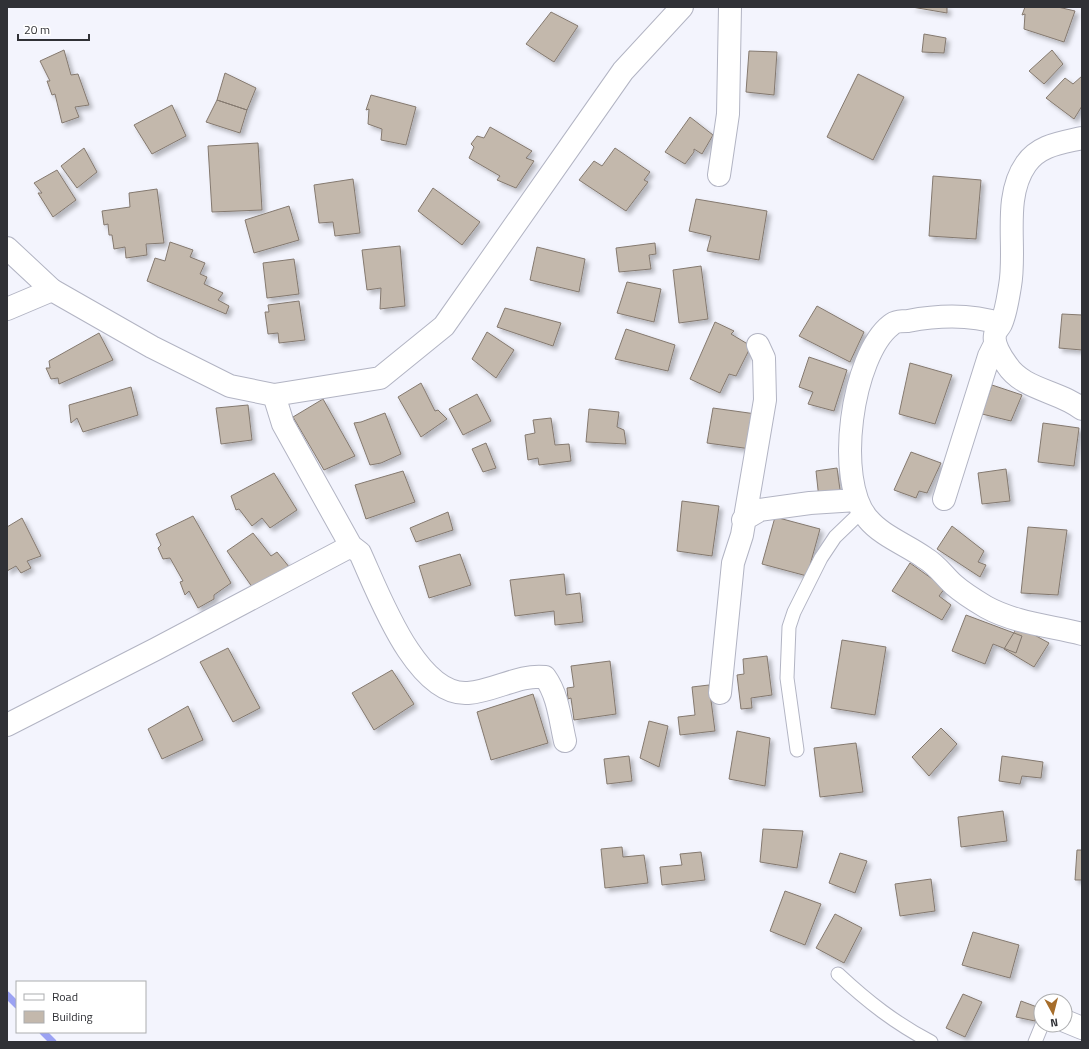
<svg xmlns="http://www.w3.org/2000/svg" width="1089" height="1049" font-family="'Titillium Web',sans-serif">
<style>
.lines{fill:none;stroke-linecap:round;stroke-linejoin:round}
.stream{stroke:#9ba2f3;stroke-width:7}
.building{fill:#c3b8ac;stroke:#84796f;filter:url(#shadow)}
.service-casing{stroke:#b2b4c3;stroke-width:15}
.minor-casing{stroke:#b2b4c3;stroke-width:24}
.secondary-casing{stroke:#b2b4c3;stroke-width:24}
.service{stroke:#fff;stroke-width:13}
.minor{stroke:#fff;stroke-width:22}
.secondary{stroke:#fff;stroke-width:22}
</style>
<defs>
<filter id="shadow"><feDropShadow dx="3.5" dy="3.5" stdDeviation="2" flood-color="#0004"/></filter>
</defs>
<rect width="100%" height="100%" fill="#f3f4fd"/>
<g class="lines">
<!-- stream -->
<path class="stream" d="M 7,995 L 17,1005
M 43,1032 L 53,1042"/>
</g>
<!-- building -->
<path class="building" d="M 912,7 L 947,7 L 947,13 Z
M 1025,7 L 1058,7 L 1075,11 L 1064,42 L 1024,29 L 1025,14 L 1022,15 Z
M 551,12 L 578,26 L 554,62 L 526,44 Z
M 924,34 L 946,38 L 944,53 L 922,52 Z
M 64,50 L 71,75 L 78,74 L 89,105 L 75,107 L 79,117 L 62,123 L 55,94 L 52,95 L 47,81 L 50,81 L 40,61 Z
M 1052,50 L 1063,64 L 1044,84 L 1029,71 Z
M 749,51 L 777,52 L 774,95 L 746,92 Z
M 225,73 L 256,88 L 247,110 L 217,100 Z
M 858,74 L 904,97 L 873,160 L 827,137 Z
M 1082,76 L 1082,106 L 1074,119 L 1046,98 L 1065,78 L 1073,84 Z
M 371,95 L 416,107 L 406,145 L 381,140 L 382,129 L 368,124 L 369,109 L 366,110 Z
M 217,100 L 247,110 L 240,133 L 206,122 Z
M 172,105 L 186,136 L 152,154 L 134,125 Z
M 690,117 L 713,135 L 702,154 L 694,149 L 694,152 L 685,164 L 665,152 Z
M 490,127 L 532,151 L 526,158 L 534,161 L 516,188 L 497,180 L 500,176 L 469,158 L 474,147 L 471,144 L 477,136 L 484,138 Z
M 258,143 L 262,210 L 212,212 L 208,146 Z
M 84,148 L 97,172 L 77,188 L 61,166 Z
M 615,148 L 650,172 L 644,180 L 648,182 L 626,211 L 579,180 L 594,161 L 602,166 Z
M 57,170 L 76,200 L 53,217 L 38,193 L 42,193 L 34,183 Z
M 933,176 L 981,180 L 976,239 L 929,236 Z
M 353,179 L 360,233 L 335,236 L 333,222 L 319,223 L 314,185 Z
M 433,188 L 480,222 L 462,245 L 418,211 Z
M 157,189 L 164,243 L 146,244 L 147,255 L 126,258 L 125,247 L 114,249 L 112,235 L 109,235 L 108,224 L 104,225 L 102,211 L 130,207 L 129,193 Z
M 696,199 L 767,211 L 759,260 L 707,251 L 711,236 L 689,231 Z
M 289,206 L 299,240 L 254,253 L 245,220 Z
M 170,242 L 193,250 L 190,257 L 205,263 L 200,274 L 207,277 L 204,284 L 223,293 L 218,300 L 229,306 L 226,314 L 147,281 L 155,258 L 165,261 Z
M 655,243 L 656,254 L 649,255 L 651,269 L 619,272 L 616,248 Z
M 400,246 L 405,306 L 380,309 L 381,288 L 367,290 L 362,250 Z
M 537,247 L 585,259 L 579,292 L 530,280 Z
M 294,259 L 299,294 L 267,298 L 263,263 Z
M 701,266 L 708,319 L 679,323 L 673,270 Z
M 627,282 L 661,289 L 654,322 L 617,313 Z
M 299,301 L 305,340 L 279,343 L 278,333 L 268,334 L 265,312 L 269,312 L 268,305 Z
M 817,306 L 864,332 L 850,362 L 799,336 Z
M 505,308 L 561,323 L 553,346 L 497,327 Z
M 1062,314 L 1082,315 L 1082,350 L 1059,348 Z
M 715,322 L 734,331 L 731,334 L 751,346 L 736,376 L 729,374 L 720,393 L 690,379 Z
M 626,329 L 675,345 L 668,371 L 615,359 Z
M 487,332 L 514,350 L 496,378 L 472,359 Z
M 99,333 L 113,360 L 59,384 L 58,378 L 51,379 L 46,368 L 50,368 L 49,361 Z
M 809,357 L 847,370 L 834,411 L 808,404 L 813,392 L 799,387 Z
M 910,363 L 952,375 L 935,424 L 899,414 Z
M 421,383 L 435,411 L 438,410 L 447,419 L 421,437 L 398,397 Z
M 992,385 L 1022,395 L 1011,421 L 982,414 Z
M 131,387 L 138,415 L 83,432 L 77,418 L 71,423 L 69,405 Z
M 477,394 L 491,421 L 463,435 L 449,409 Z
M 323,399 L 355,456 L 324,470 L 293,417 Z
M 248,405 L 252,440 L 221,444 L 216,408 Z
M 713,408 L 756,414 L 751,449 L 707,443 Z
M 589,409 L 619,412 L 617,427 L 624,430 L 626,444 L 586,442 Z
M 385,413 L 401,454 L 381,463 L 370,465 L 354,423 L 361,422 Z
M 551,418 L 555,445 L 569,444 L 571,461 L 539,465 L 538,458 L 528,460 L 525,435 L 535,433 L 533,420 Z
M 1043,423 L 1079,428 L 1074,466 L 1038,462 Z
M 486,443 L 496,468 L 483,472 L 472,449 Z
M 911,452 L 941,463 L 927,493 L 919,491 L 916,498 L 894,490 Z
M 837,468 L 841,497 L 819,499 L 816,471 Z
M 1006,469 L 1010,501 L 982,504 L 978,473 Z
M 403,471 L 415,502 L 366,519 L 355,485 Z
M 274,473 L 297,510 L 270,528 L 262,518 L 252,526 L 239,509 L 236,510 L 231,496 Z
M 682,501 L 719,506 L 712,556 L 677,551 Z
M 448,512 L 453,530 L 416,542 L 410,528 Z
M 193,516 L 231,583 L 214,595 L 214,599 L 198,608 L 189,591 L 185,595 L 180,582 L 183,581 L 170,558 L 163,559 L 158,548 L 161,545 L 156,534 Z
M 775,517 L 820,529 L 807,576 L 762,564 Z
M 22,518 L 41,556 L 27,561 L 31,568 L 21,573 L 16,566 L 7,571 L 7,527 Z
M 952,526 L 984,551 L 978,562 L 986,565 L 980,577 L 937,549 Z
M 1028,527 L 1067,530 L 1058,595 L 1021,593 Z
M 253,533 L 271,556 L 277,552 L 290,568 L 257,594 L 227,551 Z
M 460,554 L 471,585 L 429,598 L 419,566 Z
M 910,563 L 945,588 L 939,596 L 951,605 L 942,620 L 892,591 Z
M 564,574 L 566,595 L 580,593 L 583,622 L 555,625 L 554,611 L 515,616 L 510,580 Z
M 966,615 L 1022,636 L 1016,653 L 993,644 L 985,664 L 952,651 Z
M 1018,626 L 1049,643 L 1034,667 L 1004,649 Z
M 842,640 L 886,647 L 875,715 L 831,708 Z
M 228,648 L 260,708 L 233,722 L 200,662 Z
M 767,656 L 772,695 L 751,698 L 752,708 L 741,709 L 737,675 L 744,674 L 743,659 Z
M 610,661 L 616,714 L 574,720 L 571,698 L 568,699 L 567,688 L 574,687 L 571,666 Z
M 392,670 L 414,704 L 374,730 L 352,693 Z
M 709,685 L 715,731 L 680,735 L 678,717 L 695,715 L 692,687 Z
M 533,694 L 548,743 L 491,760 L 477,712 Z
M 188,706 L 203,740 L 162,759 L 148,729 Z
M 649,721 L 668,726 L 659,767 L 640,758 Z
M 941,728 L 957,744 L 929,776 L 912,757 Z
M 737,731 L 770,738 L 765,786 L 729,779 Z
M 856,743 L 863,792 L 820,797 L 814,748 Z
M 629,756 L 632,781 L 607,784 L 604,759 Z
M 1002,756 L 1043,762 L 1041,778 L 1022,776 L 1020,784 L 999,781 Z
M 1003,811 L 1007,841 L 961,847 L 958,817 Z
M 763,829 L 803,831 L 797,868 L 760,862 Z
M 622,847 L 623,857 L 644,855 L 648,883 L 605,888 L 601,849 Z
M 1077,850 L 1082,850 L 1082,880 L 1075,880 Z
M 701,852 L 705,880 L 662,885 L 660,867 L 682,865 L 680,854 Z
M 840,853 L 867,861 L 855,893 L 829,883 Z
M 931,879 L 935,911 L 900,916 L 895,884 Z
M 785,891 L 821,904 L 805,945 L 770,931 Z
M 835,914 L 862,928 L 844,963 L 816,948 Z
M 973,932 L 1019,945 L 1010,978 L 962,965 Z
M 963,994 L 982,1002 L 965,1037 L 946,1028 Z
M 1021,1001 L 1037,1007 L 1035,1021 L 1016,1017 Z"/>
<g class="lines">
<!-- service casing -->
<g class="service-casing">
<path id="service" d="M 797,750 L 787,678 L 789,627 L 794,612 L 821,558 L 835,537 L 862,511
M 838,974 C 868,1002 895,1023 931,1042
M 1035,1042 L 1042,1025"/>
</g>
<!-- minor casing -->
<g class="minor-casing">
<path id="minor" d="M 1082,138 C 1061,143 1039,145 1026,164 C 1002,198 1017,248 1010,286 C 1008,298 1006,313 1001,324 C 999,328 995,331 995,335 C 993,344 1001,357 1007,365 C 1023,390 1060,391 1082,409
M 719,175 L 728,114 L 730,7
M 7,309 L 52,290
M 1001,324 C 971,314 940,315 908,321 C 903,321 895,321 891,325 C 852,355 834,481 868,519 C 882,536 907,545 925,558 C 937,565 944,576 954,585 C 963,593 976,601 986,607 C 1015,623 1051,626 1082,634
M 274,395 L 283,424 L 351,546 L 360,553 C 378,592 416,697 468,693 C 495,691 519,674 545,677 C 558,695 560,719 565,741
M 944,499 L 989,356 L 995,344
M 743,520 L 760,510 L 810,503 L 857,500
M 720,693 L 733,563 L 742,535 L 765,400 L 764,358 L 758,345
M 7,725 L 156,649 L 351,546
M 1065,1021 L 1082,1028"/>
</g>
<!-- secondary casing -->
<g class="secondary-casing">
<path id="secondary" d="M 7,248 L 52,290 L 152,347 L 230,386 L 274,395 L 380,378 L 444,326 L 623,71 L 682,7"/>
</g>
<!-- service -->
<use href="#service" class="service"/>
<!-- minor -->
<use href="#minor" class="minor"/>
<!-- secondary -->
<use href="#secondary" class="secondary"/>
</g>
<!-- border -->
<rect width="1089" height="1049" fill="none" stroke="#303136" stroke-width="16"/>
<!-- legend -->
<rect x="16" y="981" width="130" height="52" fill="#ffffff" stroke="#acadaf"/>
<rect x="24" y="994" width="20" height="6" fill="#ffffff" stroke="#acadaf"/>
<text x="52" y="1001" font-size="12" fill="#303136">Road</text>
<rect x="24" y="1011" width="20" height="12" fill="#c3b8ac" stroke="#acadaf"/>
<text x="52" y="1021" font-size="12" fill="#303136">Building</text>
<!-- north arrow -->
<g transform="translate(1053 1013) rotate(173)"><circle r="19" fill="#ffffff" stroke="#acadaf"/>
<path d="M0-3L7 15L0 10L-7 15Z" fill="#a66d2b"/>
<text y="-6" font-size="11" font-weight="bold" text-anchor="middle" fill="#303136">N</text>
</g>
<!-- scale -->
<path d="M18 34v6h71v-6" fill="none" stroke="#303136" stroke-width="2"/>
<text x="24" y="34" font-size="12" fill="#303136" stroke="#ffffff" stroke-width="3" paint-order="stroke">20 m</text>
</svg>
